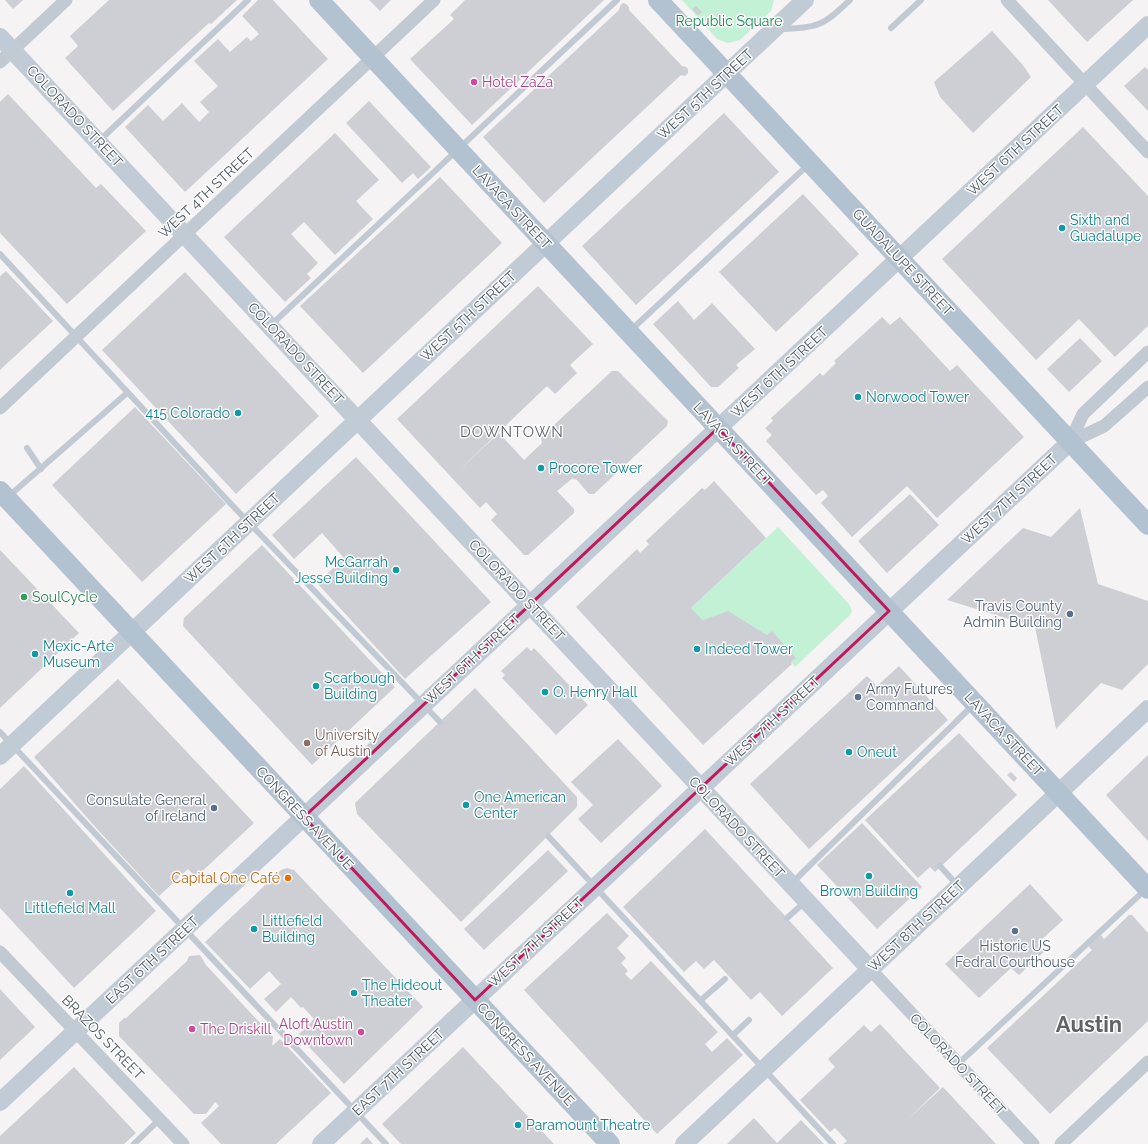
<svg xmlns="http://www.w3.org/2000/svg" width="1148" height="1144" font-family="Raleway,sans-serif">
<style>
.green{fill:#c3f1d5}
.building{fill:#cdcfd5}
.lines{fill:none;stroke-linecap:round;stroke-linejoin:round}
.service{stroke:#c1cad2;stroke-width:6}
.minor{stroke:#c1cad2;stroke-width:13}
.secondary{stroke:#c1cbd6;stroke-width:18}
.primary{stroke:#b3c2d1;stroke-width:20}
.marked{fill:none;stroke:#c2185b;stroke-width:3;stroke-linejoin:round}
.hotel-dot{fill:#d1479c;stroke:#fff;stroke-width:1.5}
.culture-dot{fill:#0f9aa8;stroke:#fff;stroke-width:1.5}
.leisure-dot{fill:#2e9e5b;stroke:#fff;stroke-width:1.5}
.service-dot{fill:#5c6f8a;stroke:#fff;stroke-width:1.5}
.education-dot{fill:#8d6e63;stroke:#fff;stroke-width:1.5}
.food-dot{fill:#e8710a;stroke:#fff;stroke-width:1.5}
.labels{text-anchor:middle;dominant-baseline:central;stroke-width:3;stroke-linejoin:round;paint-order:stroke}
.park-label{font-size:14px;fill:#17864f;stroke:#fff}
.hotel-label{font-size:14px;fill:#b23c85;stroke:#fff;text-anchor:start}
.street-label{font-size:14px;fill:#4a5661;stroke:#fff}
.culture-label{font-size:14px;fill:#0d838f;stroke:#fff;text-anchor:start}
.leisure-label{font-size:14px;fill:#27864d;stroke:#fff;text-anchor:start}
.service-label{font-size:14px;fill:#4e5e75;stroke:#fff;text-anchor:end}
.education-label{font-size:14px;fill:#785e54;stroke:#fff;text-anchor:start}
.food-label{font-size:14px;fill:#c56008;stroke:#fff;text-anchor:end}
.neighbourhood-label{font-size:15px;letter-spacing:1px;fill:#5f6368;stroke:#fff}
.town-label{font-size:22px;font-weight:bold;fill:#5f6368;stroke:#fff}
</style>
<rect width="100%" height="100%" fill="#f5f3f3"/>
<!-- green -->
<path class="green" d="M 682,0 L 774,0 L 771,11 L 740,40 L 728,43 L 717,39 Z
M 778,527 L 849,604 L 852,611 L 850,615 L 795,667 L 791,662 L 703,620 L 691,608 Z"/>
<!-- building -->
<path class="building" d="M 5,0 L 23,0 L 13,9 Z
M 109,0 L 237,0 L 211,24 L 209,23 L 113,111 L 65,58 L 78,46 L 70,36 Z
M 258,0 L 273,0 L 328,59 L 185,192 L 125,127 L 148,105 L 163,121 L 182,103 L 199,122 L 209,112 L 200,102 L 218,86 L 194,61 L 218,39 L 230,52 L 247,37 L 251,41 L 259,34 L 242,16 Z
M 369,0 L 391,0 L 380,11 Z
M 465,0 L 604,0 L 472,125 L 410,59 L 454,19 L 450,15 Z
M 1048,0 L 1133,0 L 1087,42 Z
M 623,3 L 626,4 L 629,7 L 629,10 L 682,66 L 686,67 L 688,69 L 688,73 L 685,76 L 681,75 L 544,203 L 483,137 L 619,10 L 620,6 Z
M 696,6 L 702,12 L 698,15 L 692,9 Z
M 992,31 L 1022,64 L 1031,77 L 973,133 L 940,97 L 934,82 Z
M 1145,67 L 1148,70 L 1148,111 L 1124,86 Z
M 8,94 L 96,188 L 101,184 L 146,231 L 67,304 L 0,233 L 0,102 Z
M 369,101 L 431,167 L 418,179 L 413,173 L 402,183 L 346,123 Z
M 724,113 L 779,172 L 636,305 L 582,246 Z
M 1083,127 L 1148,196 L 1148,326 L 1115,357 L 1079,319 L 1036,360 L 942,259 Z
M 335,133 L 379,180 L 356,201 L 373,219 L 335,255 L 304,222 L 291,234 L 318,263 L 307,274 L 311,278 L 285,302 L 224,237 Z
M 440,177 L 502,243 L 363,373 L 300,306 Z
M 803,194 L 859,254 L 776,332 L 719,272 Z
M 6,271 L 53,321 L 0,370 L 0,276 Z
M 185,272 L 319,416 L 236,494 L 102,350 Z
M 538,286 L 593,344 L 570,365 L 577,373 L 555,394 L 547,386 L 455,474 L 499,433 L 524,460 L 542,443 L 541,437 L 612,371 L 618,371 L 668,421 L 667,426 L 594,494 L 589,494 L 576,479 L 574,480 L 573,478 L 557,491 L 574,509 L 574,513 L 528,555 L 524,555 L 491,520 L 497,514 L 486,502 L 480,508 L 397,419 Z
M 678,301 L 694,320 L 712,303 L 755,349 L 736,365 L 739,368 L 718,387 L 711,387 L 653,324 Z
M 882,317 L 890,325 L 900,317 L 950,371 L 957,365 L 1024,437 L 937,518 L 907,486 L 852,537 L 821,503 L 828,496 L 823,490 L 816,495 L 766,441 L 772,435 L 765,428 L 773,421 L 771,418 L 820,373 L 823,376 L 836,363 L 834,361 Z
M 1080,338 L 1102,361 L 1069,392 L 1047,369 Z
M 135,407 L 226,504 L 142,582 L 52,485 Z
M 356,457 L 491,602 L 405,679 L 317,583 L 344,558 L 322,533 L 294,559 L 272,535 Z
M 714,481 L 766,538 L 691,608 L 703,620 L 728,611 L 767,635 L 772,631 L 796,658 L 791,662 L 792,664 L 703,745 L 576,607 L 637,549 L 640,553 L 649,544 L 646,541 L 702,488 L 705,490 Z
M 910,494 L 939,525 L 887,573 L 858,541 Z
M 1080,508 L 1098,584 L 1148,601 L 1148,664 L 1122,690 L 1101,683 L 1056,729 L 1035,627 L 947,600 L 1023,528 L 1051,537 Z
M 262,545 L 395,687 L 312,765 L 183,626 L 184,618 Z
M 0,550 L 79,633 L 0,708 Z
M 527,647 L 531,651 L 534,648 L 588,705 L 556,735 L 502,678 L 505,675 L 501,671 Z
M 899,666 L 948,720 L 809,849 L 750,784 L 867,676 L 877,686 Z
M 118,679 L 254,823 L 196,877 L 188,869 L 159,896 L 97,829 L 34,757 Z
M 475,688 L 577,797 L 577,807 L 461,922 L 357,814 L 355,803 Z
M 959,733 L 1017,795 L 935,872 L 930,867 L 918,878 L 865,820 Z
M 618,739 L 662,786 L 601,843 L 578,819 L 593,805 L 571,782 Z
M 1148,755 L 1148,841 L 1106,795 Z
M 24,766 L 156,911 L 74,988 L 0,908 L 0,789 Z
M 1011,772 L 1017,778 L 1014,782 L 1007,775 Z
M 862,823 L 922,887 L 877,929 L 817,865 Z
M 705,829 L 833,968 L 782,1016 L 760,992 L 751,1000 L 714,960 L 704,969 L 696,961 L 684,972 L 623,907 Z
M 548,850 L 568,871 L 484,950 L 464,929 Z
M 287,868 L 294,870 L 423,1007 L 344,1084 L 309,1047 L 310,1045 L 299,1034 L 314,1019 L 303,1007 L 301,1008 L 291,997 L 276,1012 L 264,999 L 281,984 L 269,971 L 250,989 L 205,942 L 281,870 Z
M 1030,884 L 1063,920 L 1038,943 L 1046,950 L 1019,975 L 1011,968 L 979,998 L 945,964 Z
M 607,913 L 629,936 L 617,948 L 626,958 L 621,963 L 628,971 L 625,974 L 631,980 L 651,961 L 718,1032 L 705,1044 L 712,1052 L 727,1038 L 743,1055 L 657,1134 L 524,990 Z
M 1129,915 L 1132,915 L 1148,933 L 1148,1021 L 1050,1114 L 987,1048 L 1092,950 L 1088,946 L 1101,935 L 1104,939 Z
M 200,955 L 206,965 L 273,1037 L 272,1046 L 280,1039 L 331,1093 L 276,1144 L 221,1144 L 201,1123 L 219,1106 L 215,1102 L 206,1114 L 194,1114 L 119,1036 L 119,1023 L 124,1018 L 126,1018 L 187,961 L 189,956 Z
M 0,989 L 35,1027 L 0,1060 Z
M 880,1024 L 940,1088 L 908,1119 L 943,1087 L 996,1144 L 843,1144 L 847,1141 L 835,1128 L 830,1132 L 800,1100 L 835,1067 L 828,1059 L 864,1025 L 871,1032 Z
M 463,1047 L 519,1107 L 554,1144 L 401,1144 L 382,1124 Z
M 74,1067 L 136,1133 L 124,1144 L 0,1144 L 0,1136 Z
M 754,1118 L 777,1143 L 801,1120 L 824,1144 L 727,1144 Z
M 367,1137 L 373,1144 L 360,1144 Z"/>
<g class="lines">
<!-- service -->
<path class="service" d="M 891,28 L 921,0
M 781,29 C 820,27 821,27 850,0
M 99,141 L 248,0
M 0,254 L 230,503 L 440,722
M 271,325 L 617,0
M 630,331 L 809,164
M 27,448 L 41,469
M 9,496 L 127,393
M 0,732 L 386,1144
M 548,836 L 833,1144
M 940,866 L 958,886
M 792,883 L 972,706
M 787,918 L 805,902
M 701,1000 L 725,979
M 733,1035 L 749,1020
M 958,1064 L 1146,889
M 134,1144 L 160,1119"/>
<!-- minor -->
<path class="minor" d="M 1007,0 L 1148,152
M 0,62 L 66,0
M 0,408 L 434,0
M 1070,442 L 1083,414 L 1148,352
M 1070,442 L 1104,426 L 1148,387
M 0,952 L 183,1144
M 870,969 L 1033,1144
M 1061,1144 L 1148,1062"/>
<!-- secondary -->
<path class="secondary" d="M 0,37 L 870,969
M 0,756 L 805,0
M 0,1102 L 1148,25
M 321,1144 L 1070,442
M 684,1144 L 1148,709"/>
<!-- primary -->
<path class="primary" d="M 319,0 L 1148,889
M 658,0 L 1148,525
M 0,491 L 610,1144"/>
</g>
<!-- marked area -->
<path class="marked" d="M 718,428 L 889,611 L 475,1000 L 304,817 Z"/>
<!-- markers -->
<g class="hotel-dot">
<circle cx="474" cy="82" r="4"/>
<circle cx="192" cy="1029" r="4"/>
<circle cx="361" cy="1032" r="4"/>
</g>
<g class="culture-dot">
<circle cx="1062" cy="228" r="4"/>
<circle cx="858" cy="397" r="4"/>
<circle cx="238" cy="413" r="4"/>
<circle cx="541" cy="468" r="4"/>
<circle cx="396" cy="570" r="4"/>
<circle cx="697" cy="649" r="4"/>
<circle cx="35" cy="654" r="4"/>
<circle cx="316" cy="686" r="4"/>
<circle cx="545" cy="692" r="4"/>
<circle cx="849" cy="752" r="4"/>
<circle cx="466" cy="805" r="4"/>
<circle cx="869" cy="876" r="4"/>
<circle cx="70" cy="893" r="4"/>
<circle cx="254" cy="929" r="4"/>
<circle cx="354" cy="993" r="4"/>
<circle cx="518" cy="1125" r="4"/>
</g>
<circle class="leisure-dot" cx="24" cy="597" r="4"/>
<g class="service-dot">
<circle cx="1070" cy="614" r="4"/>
<circle cx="858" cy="697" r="4"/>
<circle cx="214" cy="808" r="4"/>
<circle cx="1015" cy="931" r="4"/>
</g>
<circle class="education-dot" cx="307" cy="743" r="4"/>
<circle class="food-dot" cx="288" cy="878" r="4"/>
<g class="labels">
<!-- park labels -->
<g class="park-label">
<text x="729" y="21">Republic Square</text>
</g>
<!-- hotel labels -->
<g class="hotel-label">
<text x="482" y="82">Hotel ZaZa</text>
<text x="353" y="1024" text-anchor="end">Aloft Austin<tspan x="353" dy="16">Downtown</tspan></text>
<text x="200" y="1029">The Driskill</text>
</g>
<!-- street labels -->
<g class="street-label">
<text transform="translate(705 94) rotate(-43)">WEST 5TH STREET</text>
<text transform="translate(75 116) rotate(47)">COLORADO STREET</text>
<text transform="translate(1015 150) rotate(-43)">WEST 6TH STREET</text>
<text transform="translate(206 193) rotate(-43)">WEST 4TH STREET</text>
<text transform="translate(512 207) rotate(47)">LAVACA STREET</text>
<text transform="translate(903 262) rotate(47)">GUADALUPE STREET</text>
<text transform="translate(468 316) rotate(-43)">WEST 5TH STREET</text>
<text transform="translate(296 353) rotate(47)">COLORADO STREET</text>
<text transform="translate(779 372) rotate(-43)">WEST 6TH STREET</text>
<text transform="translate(733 444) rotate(47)">LAVACA STREET</text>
<text transform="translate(1009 499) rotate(-43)">WEST 7TH STREET</text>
<text transform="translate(232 538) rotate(-43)">WEST 5TH STREET</text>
<text transform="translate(517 590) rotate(47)">COLORADO STREET</text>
<text transform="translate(472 659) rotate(-43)">WEST 6TH STREET</text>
<text transform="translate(772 721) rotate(-43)">WEST 7TH STREET</text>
<text transform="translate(1004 734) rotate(47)">LAVACA STREET</text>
<text transform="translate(305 818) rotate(47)">CONGRESS AVENUE</text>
<text transform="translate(737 827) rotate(47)">COLORADO STREET</text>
<text transform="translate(916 926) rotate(-43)">WEST 8TH STREET</text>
<text transform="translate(536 942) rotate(-43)">WEST 7TH STREET</text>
<text transform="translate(152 960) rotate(-43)">EAST 6TH STREET</text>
<text transform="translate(103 1037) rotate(46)">BRAZOS STREET</text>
<text transform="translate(526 1054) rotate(47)">CONGRESS AVENUE</text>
<text transform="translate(958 1064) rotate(47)">COLORADO STREET</text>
<text transform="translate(398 1072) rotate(-43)">EAST 7TH STREET</text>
</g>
<!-- culture labels -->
<g class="culture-label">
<text x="1070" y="220">Sixth and<tspan x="1070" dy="16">Guadalupe</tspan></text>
<text x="866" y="397">Norwood Tower</text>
<text x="230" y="413" text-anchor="end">415 Colorado</text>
<text x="549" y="468">Procore Tower</text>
<text x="388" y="562" text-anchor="end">McGarrah<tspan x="388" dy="16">Jesse Building</tspan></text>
<text x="43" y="646">Mexic-Arte<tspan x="43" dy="16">Museum</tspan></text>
<text x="705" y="649">Indeed Tower</text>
<text x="324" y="678">Scarbough<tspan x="324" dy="16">Building</tspan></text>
<text x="553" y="692">O. Henry Hall</text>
<text x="857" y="752">Oneut</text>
<text x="474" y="797">One American<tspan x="474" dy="16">Center</tspan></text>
<text x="869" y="891" text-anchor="middle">Brown Building</text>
<text x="70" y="908" text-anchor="middle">Littlefield Mall</text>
<text x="262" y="921">Littlefield<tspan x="262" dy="16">Building</tspan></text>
<text x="362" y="985">The Hideout<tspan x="362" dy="16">Theater</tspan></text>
<text x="526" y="1125">Paramount Theatre</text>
</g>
<!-- leisure labels -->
<g class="leisure-label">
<text x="32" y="597">SoulCycle</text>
</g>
<!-- service labels -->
<g class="service-label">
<text x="1062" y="606">Travis County<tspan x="1062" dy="16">Admin Building</tspan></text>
<text x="866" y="689" text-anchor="start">Army Futures<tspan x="866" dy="16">Command</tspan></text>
<text x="206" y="800">Consulate General<tspan x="206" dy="16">of Ireland</tspan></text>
<text x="1015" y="946" text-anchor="middle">Historic US<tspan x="1015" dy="16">Fedral Courthouse</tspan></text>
</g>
<!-- education labels -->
<g class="education-label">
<text x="315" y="735">University<tspan x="315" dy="16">of Austin</tspan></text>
</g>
<!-- food labels -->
<g class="food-label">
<text x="280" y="878">Capital One Café</text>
</g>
<!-- neighbourhood labels -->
<g class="neighbourhood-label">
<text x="512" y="432">DOWNTOWN</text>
</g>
<!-- town labels -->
<g class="town-label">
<text x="1089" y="1024">Austin</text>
</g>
</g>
</svg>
